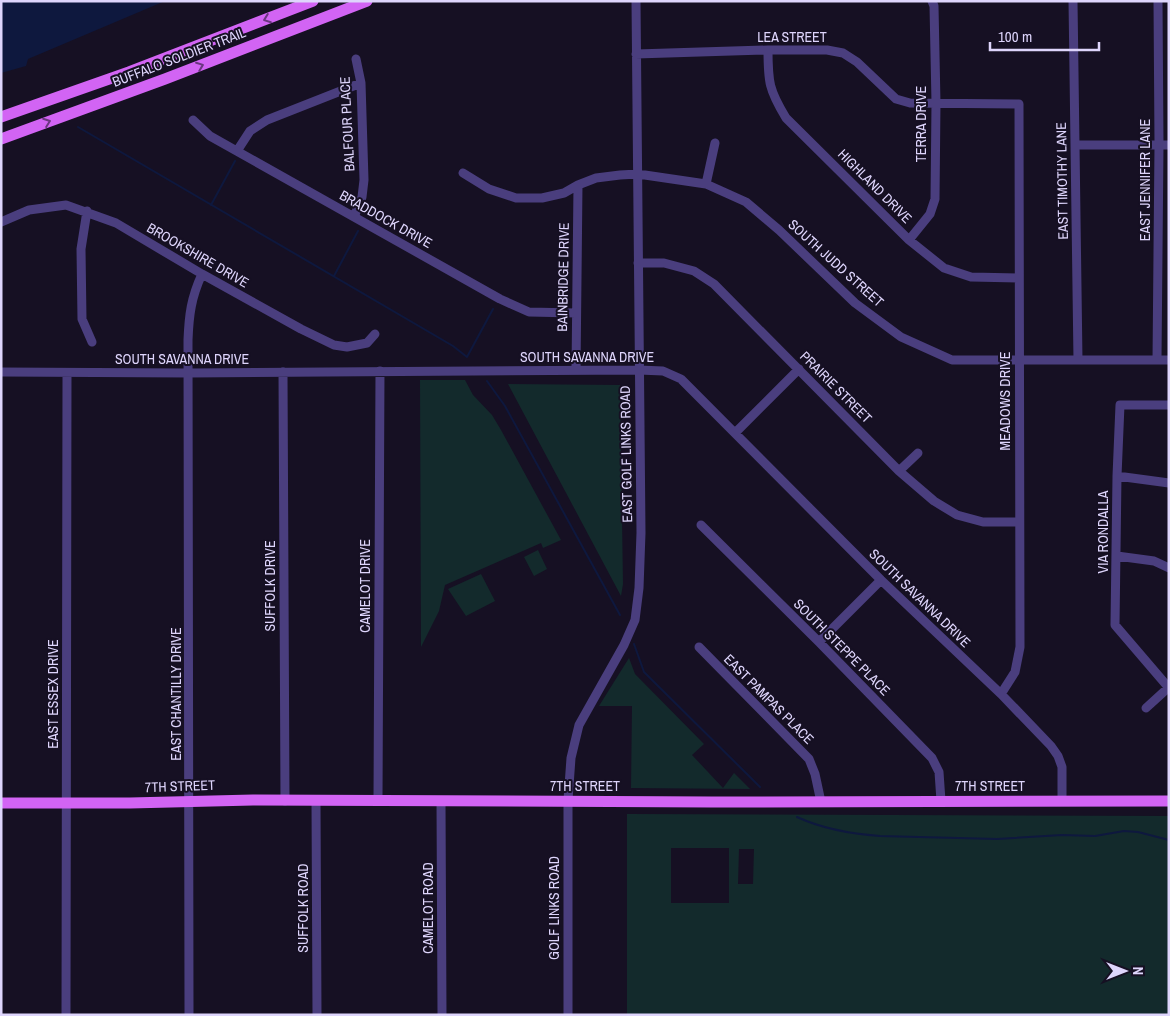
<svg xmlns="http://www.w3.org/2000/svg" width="1170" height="1016" font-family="'Archivo Narrow',sans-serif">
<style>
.green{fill:#132a2c;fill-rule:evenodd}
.water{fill:#0e183e}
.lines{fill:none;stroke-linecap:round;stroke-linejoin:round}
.stream{stroke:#0e183e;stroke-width:2}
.minor{stroke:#4a3e7e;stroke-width:9}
.major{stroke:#d264f4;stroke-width:11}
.oneway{stroke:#6b3681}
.labels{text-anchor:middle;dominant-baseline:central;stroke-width:4;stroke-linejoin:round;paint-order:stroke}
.street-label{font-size:14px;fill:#ded5fc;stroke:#161023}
</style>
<rect width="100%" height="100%" fill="#161023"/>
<!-- green -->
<path class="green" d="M 420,380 L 465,380 L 473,395 L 492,415 L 501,430 L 561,540 L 543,548 L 541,543 L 445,585 L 439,611 L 421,647 Z
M 508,384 L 620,385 L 623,584 L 621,596 Z
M 538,550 L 547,569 L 534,576 L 524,557 Z
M 481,574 L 495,601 L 466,616 L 448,589 Z
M 629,658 L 635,674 L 704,744 L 692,755 L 723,788 L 734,773 L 750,789 L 631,788 L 632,706 L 599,706 Z
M 627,814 L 1169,816 L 1169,1015 L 627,1015 ZM 671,848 L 729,848 L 729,903 L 671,903 ZM 739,849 L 754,849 L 753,884 L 738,884 Z"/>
<!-- water -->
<path class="water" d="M 1,1 L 165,1 L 28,59 L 26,66 L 1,73 Z"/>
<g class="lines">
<!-- stream -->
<path class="stream" d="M 78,127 L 453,346 L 467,357 L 493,309
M 211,205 L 235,161
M 334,276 L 358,231
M 487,381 L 505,406 L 620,615
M 634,644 L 644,672 L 760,787
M 797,817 C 823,829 852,834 880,836 L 997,839 L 1062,835 L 1095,836 L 1124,831 L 1138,832 L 1169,840"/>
<!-- minor -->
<path class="minor" d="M 1073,1 L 1078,360
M 768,50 C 768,82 769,90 786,118 L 909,240 L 944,268 L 971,277 L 1019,278
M 636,54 L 768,50 L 827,50 L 843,53 L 857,62 L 896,99 L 910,103 L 1019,104 L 1020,647 L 1015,672 L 1001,694
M 193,120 L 210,136 L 500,299 L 529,312 L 576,313
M 1075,145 L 1169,145
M 237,151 L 250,131 L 267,120 L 361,83
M 463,173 L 489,189 L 516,198 L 542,198 L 564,193 L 578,185 L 596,178 L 620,175 L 638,174 L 706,184 L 746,202 L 779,230 L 855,303 L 901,337 L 952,360 L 1169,360
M 706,184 L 715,143
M 87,211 L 81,249 L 82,319 L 92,342
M 354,217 L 362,197 L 364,180 L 361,83 L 356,59
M 1,222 L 29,210 L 66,205 L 116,223 L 202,274 L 301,329 L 334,345 L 347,347 L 367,343 L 375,334
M 909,240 L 930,214 L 935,199 L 936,103 L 934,6 L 932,1
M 638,263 L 664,263 L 694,271 L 714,284 L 899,471 L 934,501 L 957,515 L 983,522 L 1019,522
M 1157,360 L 1159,145 L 1158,1
M 576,370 L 578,185
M 1,372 L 189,373 L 639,370 L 663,371 L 681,379 L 881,580 L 1001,694 L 1051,746 L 1058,756 L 1062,767 L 1062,801
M 283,372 L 285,801
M 1169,405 L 1120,405 L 1117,476 L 1115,625 L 1169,688
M 735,433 L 799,369
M 899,471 L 918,453
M 1117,476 L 1169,483
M 701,525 L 819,642 L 932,758 L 939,772 L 941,801
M 1117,556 L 1154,561 L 1169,568
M 819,642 L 881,580
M 699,647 L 809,759 L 815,774 L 821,802
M 1146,708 L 1169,687
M 378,800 L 380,371
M 316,801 L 317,1015
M 441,801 L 442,1015
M 66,1015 L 67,373
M 189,1015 L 188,340 C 189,315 191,298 202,274
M 568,1015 L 568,800 L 571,758 L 579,725 L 624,645 L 635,620 L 639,588 L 641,533 L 636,1"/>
<!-- major -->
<path class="major" d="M 1,117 L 129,72 L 313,1
M 1,139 L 165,79 L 367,1
M 1,803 L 130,803 L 253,800 L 712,802 L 1169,801"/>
</g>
<!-- one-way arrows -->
<defs><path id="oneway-chevron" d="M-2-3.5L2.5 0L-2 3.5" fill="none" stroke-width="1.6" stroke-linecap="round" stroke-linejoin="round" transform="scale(1.25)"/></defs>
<g class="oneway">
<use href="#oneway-chevron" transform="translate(267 19) rotate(159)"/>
<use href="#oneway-chevron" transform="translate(200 66) rotate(-21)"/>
<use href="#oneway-chevron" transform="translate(47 122) rotate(-20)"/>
</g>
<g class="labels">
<!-- street labels -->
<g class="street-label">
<text x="792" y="37">LEA STREET</text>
<text transform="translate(179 57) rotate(-21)">BUFFALO SOLDIER TRAIL</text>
<text transform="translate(347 124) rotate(-93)">BALFOUR PLACE</text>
<text transform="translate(921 124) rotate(-90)">TERRA DRIVE</text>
<text transform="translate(1145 180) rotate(-90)">EAST JENNIFER LANE</text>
<text transform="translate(1062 181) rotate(-91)">EAST TIMOTHY LANE</text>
<text transform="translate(875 186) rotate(45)">HIGHLAND DRIVE</text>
<text transform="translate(386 219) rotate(29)">BRADDOCK DRIVE</text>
<text transform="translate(198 255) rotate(30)">BROOKSHIRE DRIVE</text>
<text transform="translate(836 263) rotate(42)">SOUTH JUDD STREET</text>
<text transform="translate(563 277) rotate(-89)">BAINBRIDGE DRIVE</text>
<text x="587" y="357">SOUTH SAVANNA DRIVE</text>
<text x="182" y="359">SOUTH SAVANNA DRIVE</text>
<text transform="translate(836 387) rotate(45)">PRAIRIE STREET</text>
<text transform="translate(1005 401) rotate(-90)">MEADOWS DRIVE</text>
<text transform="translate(626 454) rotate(-91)">EAST GOLF LINKS ROAD</text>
<text transform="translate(1103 532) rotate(-90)">VIA RONDALLA</text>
<text transform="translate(270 586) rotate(-90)">SUFFOLK DRIVE</text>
<text transform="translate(365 586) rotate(-90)">CAMELOT DRIVE</text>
<text transform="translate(920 598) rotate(44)">SOUTH SAVANNA DRIVE</text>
<text transform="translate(842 647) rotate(45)">SOUTH STEPPE PLACE</text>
<text transform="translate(53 694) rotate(-90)">EAST ESSEX DRIVE</text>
<text transform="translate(176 694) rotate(-90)">EAST CHANTILLY DRIVE</text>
<text transform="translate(769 699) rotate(45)">EAST PAMPAS PLACE</text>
<text transform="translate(180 786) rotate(-2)">7TH STREET</text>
<text x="585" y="786">7TH STREET</text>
<text x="990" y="786">7TH STREET</text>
<text transform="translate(303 908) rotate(-90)">SUFFOLK ROAD</text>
<text transform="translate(428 908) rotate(-90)">CAMELOT ROAD</text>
<text transform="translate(554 908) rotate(-90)">GOLF LINKS ROAD</text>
</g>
</g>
<!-- border -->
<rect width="1170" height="1016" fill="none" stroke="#ded5fc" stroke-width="5"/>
<!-- north arrow -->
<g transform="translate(1125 971) rotate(90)" stroke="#161023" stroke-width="4" paint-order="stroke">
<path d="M0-4L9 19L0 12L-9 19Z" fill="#ded5fc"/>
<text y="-8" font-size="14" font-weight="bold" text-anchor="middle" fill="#ded5fc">N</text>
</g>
<!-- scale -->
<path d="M990 42v8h109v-8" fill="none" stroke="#ded5fc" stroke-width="2.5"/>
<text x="998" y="42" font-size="15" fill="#ded5fc" stroke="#161023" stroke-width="4" paint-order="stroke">100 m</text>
</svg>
